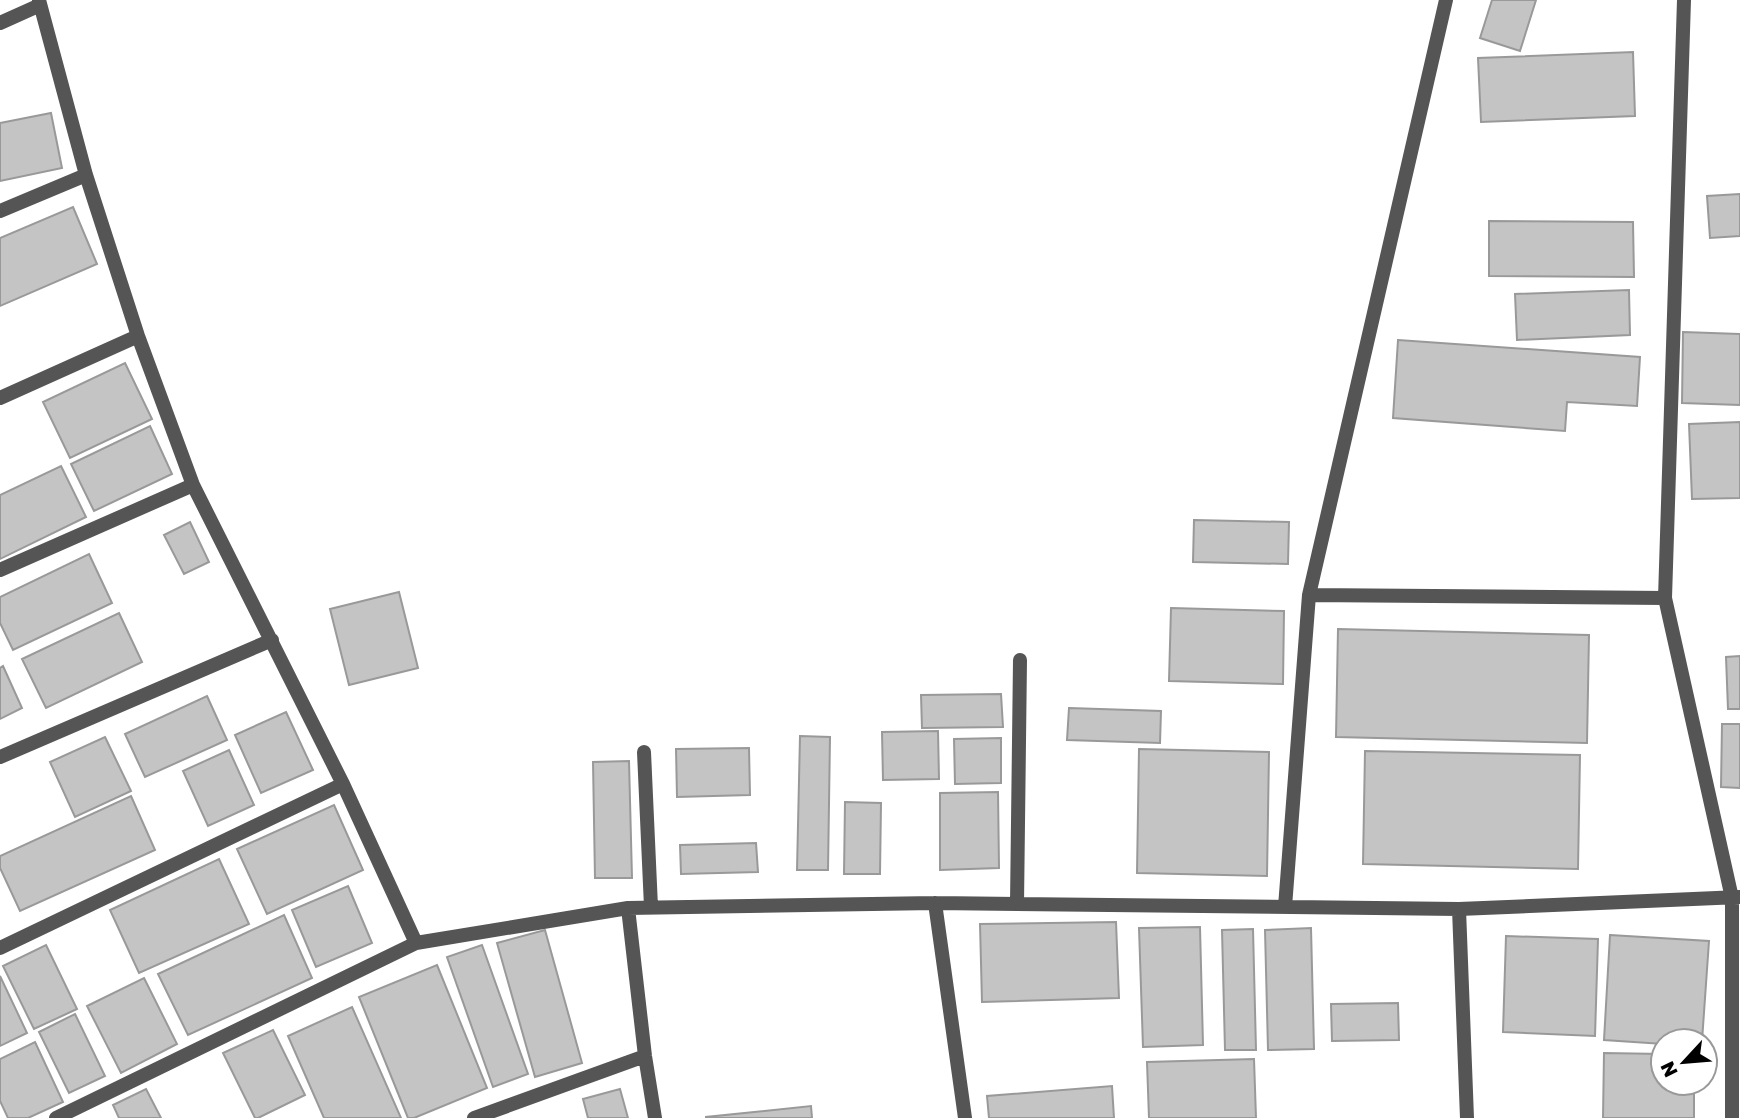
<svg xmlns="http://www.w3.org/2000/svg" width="1740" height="1118" font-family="'Golos Text',sans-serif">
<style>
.building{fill:#c4c4c4;stroke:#999;stroke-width:2}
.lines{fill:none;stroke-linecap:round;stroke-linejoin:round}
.minor{stroke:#555;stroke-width:14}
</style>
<rect width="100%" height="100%" fill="#fff"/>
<!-- building -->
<path class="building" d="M 1492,0 L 1536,0 L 1520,51 L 1480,38 Z
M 1633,52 L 1635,116 L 1481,122 L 1478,58 Z
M 51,113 L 62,168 L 0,181 L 0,123 Z
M 1740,194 L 1740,236 L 1710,238 L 1707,196 Z
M 73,207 L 97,264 L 0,306 L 0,238 Z
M 1489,221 L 1633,222 L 1634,277 L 1489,276 Z
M 1629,290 L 1630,335 L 1517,340 L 1515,294 Z
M 1683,332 L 1740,334 L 1740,405 L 1682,403 Z
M 1398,340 L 1640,357 L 1637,406 L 1567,402 L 1565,431 L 1393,418 Z
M 125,363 L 152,419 L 70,458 L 43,402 Z
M 1740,422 L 1740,498 L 1692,499 L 1689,424 Z
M 150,426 L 172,474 L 94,511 L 71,464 Z
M 61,466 L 86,517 L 0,559 L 0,495 Z
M 1194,520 L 1289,522 L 1288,564 L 1193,562 Z
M 190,522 L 209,562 L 184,574 L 164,535 Z
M 89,554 L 112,603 L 13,650 L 0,623 L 0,597 Z
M 399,592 L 418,668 L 349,685 L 330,609 Z
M 1171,608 L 1284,611 L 1283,684 L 1169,681 Z
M 119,613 L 142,662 L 46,708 L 22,659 Z
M 1338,629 L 1589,635 L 1587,743 L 1336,737 Z
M 1740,656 L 1740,709 L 1728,709 L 1726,657 Z
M 3,666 L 22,708 L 0,719 L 0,668 Z
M 1001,694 L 1003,727 L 922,728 L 921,695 Z
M 207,696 L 227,740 L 145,777 L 125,734 Z
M 1069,708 L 1161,711 L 1160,743 L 1067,740 Z
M 286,712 L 313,770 L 261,793 L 235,735 Z
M 1722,724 L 1740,724 L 1740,788 L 1721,787 Z
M 938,731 L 939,779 L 883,780 L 882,732 Z
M 800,736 L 830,737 L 828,870 L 797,870 Z
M 105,737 L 131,791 L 75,817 L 50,762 Z
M 1001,738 L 1001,783 L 955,784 L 954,739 Z
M 749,748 L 750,795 L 677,797 L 676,749 Z
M 1139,749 L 1269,752 L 1267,876 L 1137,873 Z
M 229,750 L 254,805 L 208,826 L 183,771 Z
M 1365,751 L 1580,755 L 1578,869 L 1363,864 Z
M 629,761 L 632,878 L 595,878 L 593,762 Z
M 998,792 L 999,868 L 940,870 L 940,793 Z
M 131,796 L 155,850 L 20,911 L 0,868 L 0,856 Z
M 845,802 L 881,803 L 880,874 L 844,874 Z
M 334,805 L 363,870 L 267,914 L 237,849 Z
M 756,843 L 758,872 L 681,874 L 680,845 Z
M 219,859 L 249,924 L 139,973 L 110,910 Z
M 348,886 L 372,943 L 316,967 L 292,910 Z
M 284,915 L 312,978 L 188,1035 L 158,974 Z
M 1116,922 L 1119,998 L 982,1002 L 980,924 Z
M 1200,927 L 1203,1045 L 1143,1047 L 1139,928 Z
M 1311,928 L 1314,1049 L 1268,1050 L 1265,930 Z
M 1253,929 L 1256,1050 L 1225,1050 L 1222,930 Z
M 545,930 L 582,1063 L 535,1077 L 497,943 Z
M 1610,935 L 1709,941 L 1702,1041 L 1663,1041 L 1663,1044 L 1604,1040 Z
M 1506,936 L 1598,939 L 1595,1036 L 1503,1032 Z
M 46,945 L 77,1009 L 34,1029 L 3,966 Z
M 482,945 L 528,1074 L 493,1087 L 447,957 Z
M 437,965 L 487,1088 L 414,1118 L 408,1118 L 359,997 Z
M 0,976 L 27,1033 L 0,1046 Z
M 144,978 L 177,1044 L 121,1073 L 87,1006 Z
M 1398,1003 L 1399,1040 L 1332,1041 L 1331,1004 Z
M 352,1007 L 401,1118 L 324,1118 L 288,1036 Z
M 75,1014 L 105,1076 L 69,1093 L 39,1032 Z
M 273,1030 L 305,1095 L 258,1118 L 255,1118 L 223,1053 Z
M 35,1042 L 63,1102 L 28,1118 L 8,1118 L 0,1101 L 0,1059 Z
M 1604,1053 L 1663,1054 L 1663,1083 L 1694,1083 L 1694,1118 L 1603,1118 Z
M 1254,1059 L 1256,1118 L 1149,1118 L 1147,1062 Z
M 1112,1086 L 1114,1118 L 989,1118 L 987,1096 Z
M 146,1089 L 161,1118 L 119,1118 L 113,1105 Z
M 620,1089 L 628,1118 L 588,1118 L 583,1099 Z
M 811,1106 L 812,1118 L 706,1118 L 706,1117 Z"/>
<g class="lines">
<!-- minor -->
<path class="minor" d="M 39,0 L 86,175 L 138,336 L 193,485 L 343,784 L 416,943
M 1446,0 L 1309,595 L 1665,598
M 1684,0 L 1665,598 L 1732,898 L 1732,1118
M 0,23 L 40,5
M 0,211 L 86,175
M 0,398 L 138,336
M 0,570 L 193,485
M 644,752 L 651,907
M 0,757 L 272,640
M 935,903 L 965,1118
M 1017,904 L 1020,660
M 1285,907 L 1309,595
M 628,908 L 645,1056 L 655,1118
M 1459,909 L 1467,1118
M 0,948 L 343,784
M 56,1118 L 416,943 L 628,908 L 935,903 L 1459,909 L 1740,897
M 474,1118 L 645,1056"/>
</g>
<!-- north arrow -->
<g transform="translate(1684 1062) rotate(244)"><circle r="33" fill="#ffffff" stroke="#999999" stroke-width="2"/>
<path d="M0-5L12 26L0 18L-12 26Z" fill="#000000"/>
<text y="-10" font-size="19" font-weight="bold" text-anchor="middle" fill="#000000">N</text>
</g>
</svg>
